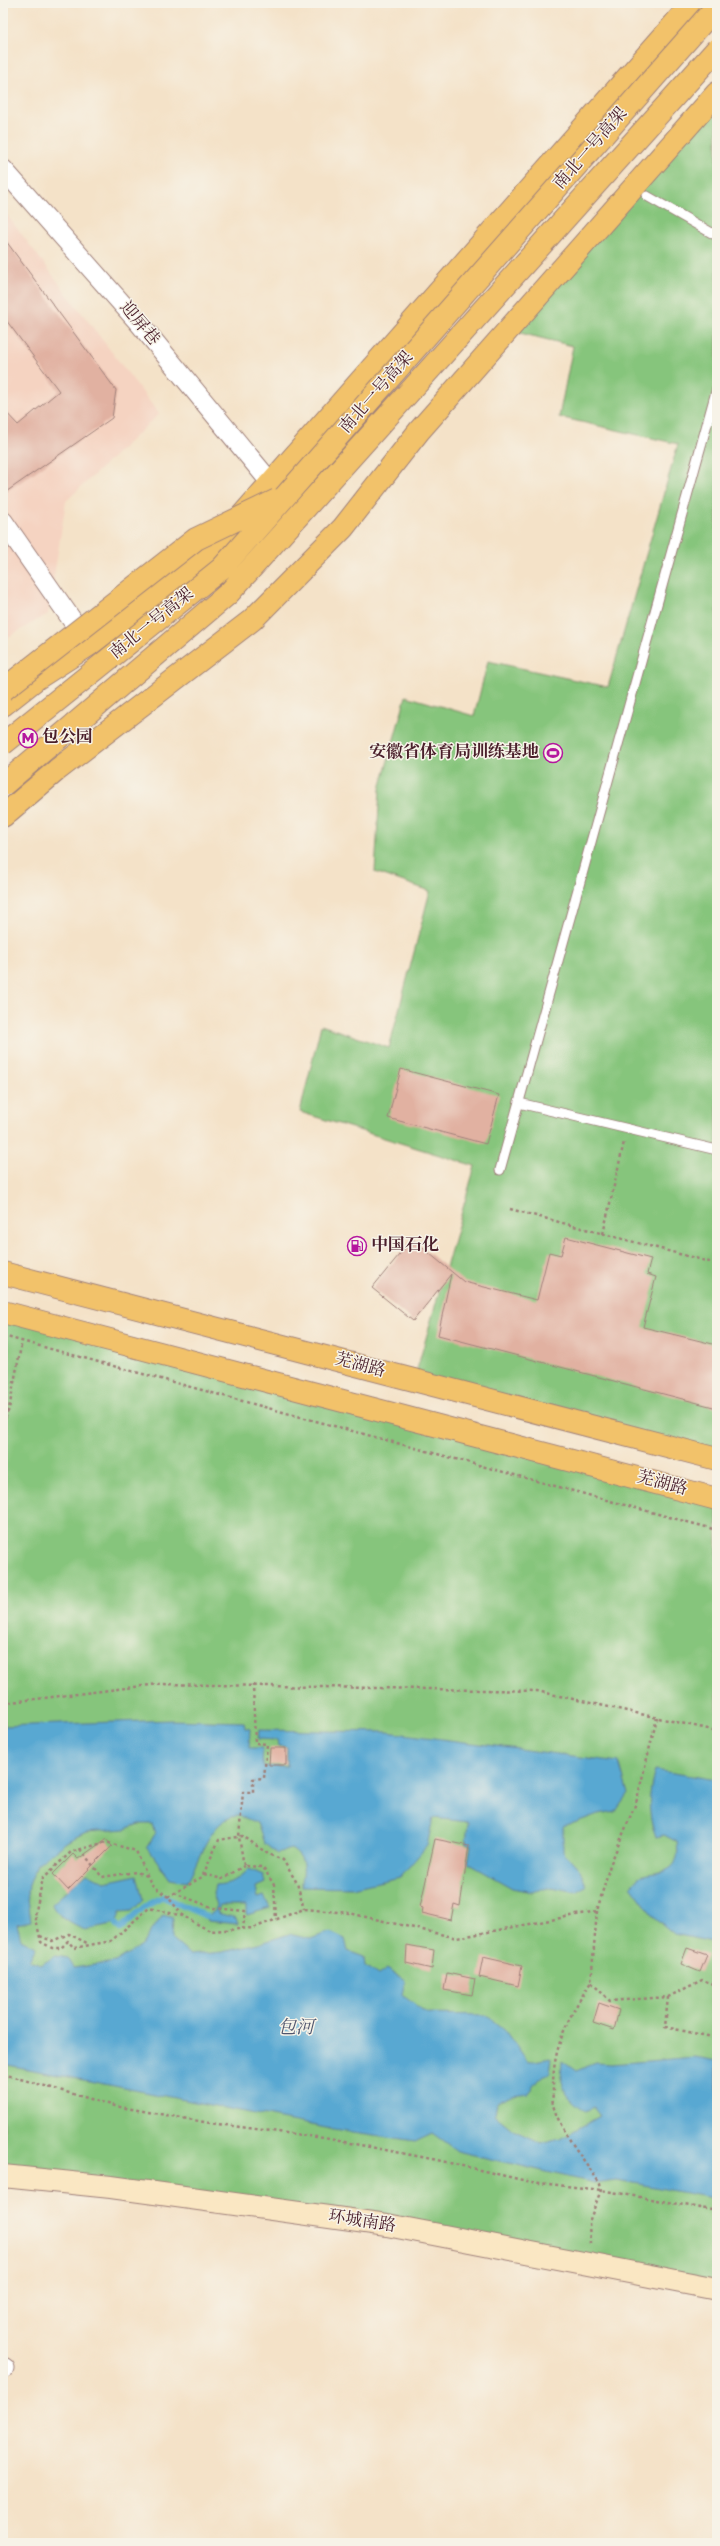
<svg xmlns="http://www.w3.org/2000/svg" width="720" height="2546" font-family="'Sorts Mill Goudy','Noto Serif SC',serif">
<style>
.built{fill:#f5d3c1}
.green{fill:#86c57c;stroke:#687254}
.water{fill:#58a8d2;stroke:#51647e}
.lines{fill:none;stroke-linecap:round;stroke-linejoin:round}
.stream{stroke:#58a8d2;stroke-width:6}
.building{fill:#e1b1a1}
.lane-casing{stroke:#9f807a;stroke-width:11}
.street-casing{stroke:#9f807a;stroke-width:21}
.secondary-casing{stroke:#9f807a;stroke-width:24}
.primary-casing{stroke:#9f807a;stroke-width:24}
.highway-casing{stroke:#9f807a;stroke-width:24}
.path{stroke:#9f807a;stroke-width:2.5;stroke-dasharray:3 3;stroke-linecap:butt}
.lane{stroke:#fff;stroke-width:9}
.street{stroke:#fff;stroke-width:19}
.secondary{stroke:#fae7c3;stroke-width:22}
.primary{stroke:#f2c26a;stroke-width:22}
.highway{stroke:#f2c26a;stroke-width:22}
.highway-bridge-casing{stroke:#9f807a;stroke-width:24;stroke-linecap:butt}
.highway-bridge{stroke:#f2c26a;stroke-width:22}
.labels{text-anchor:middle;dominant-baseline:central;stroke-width:3;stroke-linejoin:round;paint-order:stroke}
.street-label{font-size:17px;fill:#4a1f2b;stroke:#f7f3e8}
.poi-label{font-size:17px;font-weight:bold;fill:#4a1f2b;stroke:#f7f3e8;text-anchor:start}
.water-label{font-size:18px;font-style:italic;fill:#50566e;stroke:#f7f3e8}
</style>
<rect width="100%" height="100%" fill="#f7f3e8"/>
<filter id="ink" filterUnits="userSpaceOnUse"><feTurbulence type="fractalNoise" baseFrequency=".025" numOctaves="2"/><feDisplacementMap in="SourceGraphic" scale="8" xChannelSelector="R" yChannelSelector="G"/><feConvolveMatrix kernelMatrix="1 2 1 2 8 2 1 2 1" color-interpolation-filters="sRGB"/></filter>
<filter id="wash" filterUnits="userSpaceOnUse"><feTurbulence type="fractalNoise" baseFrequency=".012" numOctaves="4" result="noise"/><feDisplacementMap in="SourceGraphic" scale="16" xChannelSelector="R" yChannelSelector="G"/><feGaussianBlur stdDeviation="0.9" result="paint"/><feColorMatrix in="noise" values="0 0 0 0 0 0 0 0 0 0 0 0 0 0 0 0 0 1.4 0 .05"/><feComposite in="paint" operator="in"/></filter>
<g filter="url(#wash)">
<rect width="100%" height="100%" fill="#f4e2c8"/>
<!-- built -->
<path class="built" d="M 3,210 L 159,414 L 66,501 L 48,614 L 3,640 Z"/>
<!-- green -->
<path class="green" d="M 717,93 L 717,1459 L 414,1380 L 475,1166 L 300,1112 L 321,1025 L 389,1048 L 430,891 L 375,872 L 380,789 L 406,696 L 474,716 L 488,661 L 608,687 L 678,444 L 559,417 L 573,346 L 508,330 Z
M 3,1312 L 717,1499 L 717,2291 L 440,2241 L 3,2174 Z"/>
<!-- water -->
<path class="water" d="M 171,1720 L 244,1722 L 245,1728 L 250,1729 L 249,1748 L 263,1748 L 262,1766 L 287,1767 L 287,1747 L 278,1746 L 277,1740 L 258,1739 L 259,1730 L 387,1732 L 619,1762 L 628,1794 L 616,1811 L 598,1814 L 563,1827 L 563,1851 L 580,1870 L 586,1885 L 577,1892 L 552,1887 L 532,1892 L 512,1888 L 468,1863 L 471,1845 L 466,1844 L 468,1822 L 433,1818 L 427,1846 L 400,1877 L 352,1888 L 301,1887 C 304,1871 307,1859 291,1849 L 277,1854 L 264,1843 L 257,1823 C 251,1821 243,1816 237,1816 C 210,1818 198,1864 187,1882 L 170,1879 L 147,1847 L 155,1834 L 152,1824 L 139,1824 L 125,1829 L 86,1832 L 68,1841 L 37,1864 L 27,1891 L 31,1921 L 17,1924 L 21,1939 L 36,1947 L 29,1961 L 41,1965 L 55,1956 L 68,1958 L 74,1968 L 115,1962 L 141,1946 L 163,1915 L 173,1918 L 172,1939 L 190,1955 L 222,1952 L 258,1944 L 289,1934 L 310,1939 L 330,1932 L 345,1939 L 348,1951 L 364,1957 L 365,1966 L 378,1975 L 387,1969 L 405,1980 L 402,1995 L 428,2014 L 486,2015 L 507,2032 L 528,2062 L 551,2058 L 549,2073 L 542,2076 L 529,2093 L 512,2095 L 497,2102 L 495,2115 L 513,2130 L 541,2143 L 561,2138 L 600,2116 L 593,2107 L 586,2111 C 564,2096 560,2088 562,2061 L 576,2071 L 596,2063 L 612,2064 L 694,2057 L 717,2061 L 717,2199 L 617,2180 L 594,2183 L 457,2151 L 432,2133 L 415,2141 L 326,2128 L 3,2064 L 3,1726 Z
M 655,1770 L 717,1780 L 717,1943 L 674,1934 L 654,1917 L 631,1886 L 641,1875 C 666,1872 681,1871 677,1842 L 664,1835 L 656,1837 C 647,1811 648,1797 655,1770 Z
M 249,1869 L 263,1875 L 265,1883 L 256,1887 L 258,1898 L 264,1896 L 270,1908 L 247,1915 L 247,1905 L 220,1905 L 217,1913 L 236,1918 L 238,1924 L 208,1921 L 206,1916 L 215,1911 L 217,1905 L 213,1894 L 215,1885 C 231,1884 238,1880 249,1869 Z
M 87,1873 L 105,1882 L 137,1875 L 143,1900 L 132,1911 L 120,1912 C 119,1914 119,1919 117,1921 C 114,1925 93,1927 86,1930 C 76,1928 54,1914 52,1904 Z"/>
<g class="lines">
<!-- stream -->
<path class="stream" d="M 115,1923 L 120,1929 L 144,1907 L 163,1897 L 206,1916"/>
</g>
<g id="blocks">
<!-- building -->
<path class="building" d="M 3,237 L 116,390 L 112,418 L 3,494 L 3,409 L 18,425 L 59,391 L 3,316 Z
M 401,1069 L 499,1095 L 486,1144 L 388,1118 Z
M 566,1237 L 651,1259 L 647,1274 L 656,1277 L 643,1327 L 717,1345 L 717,1408 L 438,1335 L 451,1274 L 413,1321 L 372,1288 L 412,1239 L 464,1282 L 537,1300 L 549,1252 L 561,1255 Z
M 270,1748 L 286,1748 L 286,1765 L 269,1765 Z
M 106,1839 L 112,1846 L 68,1890 L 53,1874 L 73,1854 L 78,1859 Z
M 435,1839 L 469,1846 L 460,1906 L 454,1904 L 451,1920 L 422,1913 L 423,1908 L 420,1907 Z
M 407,1945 L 434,1950 L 432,1969 L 406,1963 Z
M 687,1948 L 707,1955 L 700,1972 L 681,1964 Z
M 483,1957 L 522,1966 L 518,1986 L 479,1977 Z
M 447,1973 L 475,1979 L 472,1995 L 444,1990 Z
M 599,2003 L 619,2010 L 614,2030 L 593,2023 Z"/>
</g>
</g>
<g filter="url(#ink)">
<use href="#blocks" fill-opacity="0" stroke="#9f807a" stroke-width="1"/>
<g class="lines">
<!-- lane casing -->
<g class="lane-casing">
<path id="lane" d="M 647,196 L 717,236
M 519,1103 L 717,1150
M 500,1170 L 717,388"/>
</g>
<!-- street casing -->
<g class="street-casing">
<path id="street" d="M 3,169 L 139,323 L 271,483
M 3,521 L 88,643
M 3,2367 L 5,2368"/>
</g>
<!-- secondary casing -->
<g class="secondary-casing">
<path id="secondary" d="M 3,2176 L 111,2187 L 387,2225 L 717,2289"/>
</g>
<!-- primary casing -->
<g class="primary-casing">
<path id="primary" d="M 3,1273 L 717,1459
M 3,1312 L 717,1499"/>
</g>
<!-- highway casing -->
<g class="highway-casing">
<path id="highway" d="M 3,705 L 36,679 L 89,645 L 209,553 L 693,3
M 3,816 L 57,770 L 252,620 L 343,528 L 419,431 L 717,93"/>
</g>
<!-- path -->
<path class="path" d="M 510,1209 L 717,1264
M 603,1234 L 624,1142
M 3,1336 L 717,1530
M 3,1424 L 9,1409 L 22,1341
M 253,1684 L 255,1743 L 267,1744 L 264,1778 L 253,1779 L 253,1792 L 243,1792 L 239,1837 L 244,1866 L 263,1867 L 274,1885 L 276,1919
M 3,1703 L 159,1684 L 537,1691 L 717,1731
M 80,1849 L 102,1877 L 136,1872 L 148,1876
M 204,1874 L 222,1879 L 244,1866
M 174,1893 L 214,1908 L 245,1911 L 243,1929
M 168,1897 L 202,1877 L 219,1840 L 243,1836 L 268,1854 L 283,1860 L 297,1883 L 304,1909
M 597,1911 L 591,1982 L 610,2001 L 668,1997 L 702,1980 L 717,1985
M 183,1916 L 168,1897 L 151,1884 L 136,1851 L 106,1842 L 71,1852 L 43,1878 L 35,1915 L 41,1942 L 52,1948 L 61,1948 L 68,1941 L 74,1948 L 111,1941 L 149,1908 L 183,1916 L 210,1931 L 253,1928 L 304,1909 L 349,1913 L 457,1938 L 597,1911 L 610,1865 L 636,1803 L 657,1718
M 40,1936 L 52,1941 L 69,1934 L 89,1944
M 668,1997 L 665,2027 L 717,2038
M 3,2074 L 115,2106 L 210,2123 L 324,2138 L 437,2160 L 531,2182 L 601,2190 L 717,2211
M 590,2244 L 589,2222 L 601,2190 L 600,2184 C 585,2160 561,2133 553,2105 C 552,2100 553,2092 553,2087 C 553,2045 569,2016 591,1982"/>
<!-- lane -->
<use href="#lane" class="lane"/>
<!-- street -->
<use href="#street" class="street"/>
<!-- secondary -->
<use href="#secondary" class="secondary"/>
<!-- primary -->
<use href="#primary" class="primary"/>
<!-- highway -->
<use href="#highway" class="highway"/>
<!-- highway-bridge casing -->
<g class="highway-bridge-casing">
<path id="highway-bridge" d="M 3,690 L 196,539 L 277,500
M 3,744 L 222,568 L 717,6
M 3,785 L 229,593 L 717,49"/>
</g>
<!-- highway-bridge -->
<use href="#highway-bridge" class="highway-bridge"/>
</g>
</g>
<!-- icons -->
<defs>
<g id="metro-ring" transform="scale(1)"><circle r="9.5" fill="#f7f3e8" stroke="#b5179e" stroke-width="1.5"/><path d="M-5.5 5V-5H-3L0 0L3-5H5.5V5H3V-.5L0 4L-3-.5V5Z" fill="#b5179e"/></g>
<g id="stadium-ring" transform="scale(1)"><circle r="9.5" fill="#f7f3e8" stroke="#b5179e" stroke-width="1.5"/><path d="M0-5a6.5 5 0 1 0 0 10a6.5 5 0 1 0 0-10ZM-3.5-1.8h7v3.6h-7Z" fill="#b5179e"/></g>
<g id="fuel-ring" transform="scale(1)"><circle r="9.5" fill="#f7f3e8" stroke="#b5179e" stroke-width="1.5"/><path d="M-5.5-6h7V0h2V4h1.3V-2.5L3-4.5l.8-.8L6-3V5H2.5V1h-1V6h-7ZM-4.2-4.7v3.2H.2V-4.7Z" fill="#b5179e"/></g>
</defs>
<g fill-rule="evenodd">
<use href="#metro-ring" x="28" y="738"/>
<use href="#stadium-ring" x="553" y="753"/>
<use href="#fuel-ring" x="357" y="1246"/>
</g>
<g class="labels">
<!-- street labels -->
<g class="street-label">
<text transform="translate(591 149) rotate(-49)">南北一号高架</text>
<text transform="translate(139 324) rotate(50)">迎屏巷</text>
<text transform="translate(377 393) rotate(-49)">南北一号高架</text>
<text transform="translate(152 624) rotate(-39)">南北一号高架</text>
<text transform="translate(360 1366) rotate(15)">芜湖路</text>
<text transform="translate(662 1484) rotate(15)">芜湖路</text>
<text transform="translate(362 2222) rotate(9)">环城南路</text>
</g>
<!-- poi labels -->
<g class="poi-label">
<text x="42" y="738">包公园</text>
<text x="539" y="753" text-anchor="end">安徽省体育局训练基地</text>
<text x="371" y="1246">中国石化</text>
</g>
<!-- water labels -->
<g class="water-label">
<text x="296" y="2029">包河</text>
</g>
</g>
<!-- margin -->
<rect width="720" height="2546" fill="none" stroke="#f7f3e8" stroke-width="16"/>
</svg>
